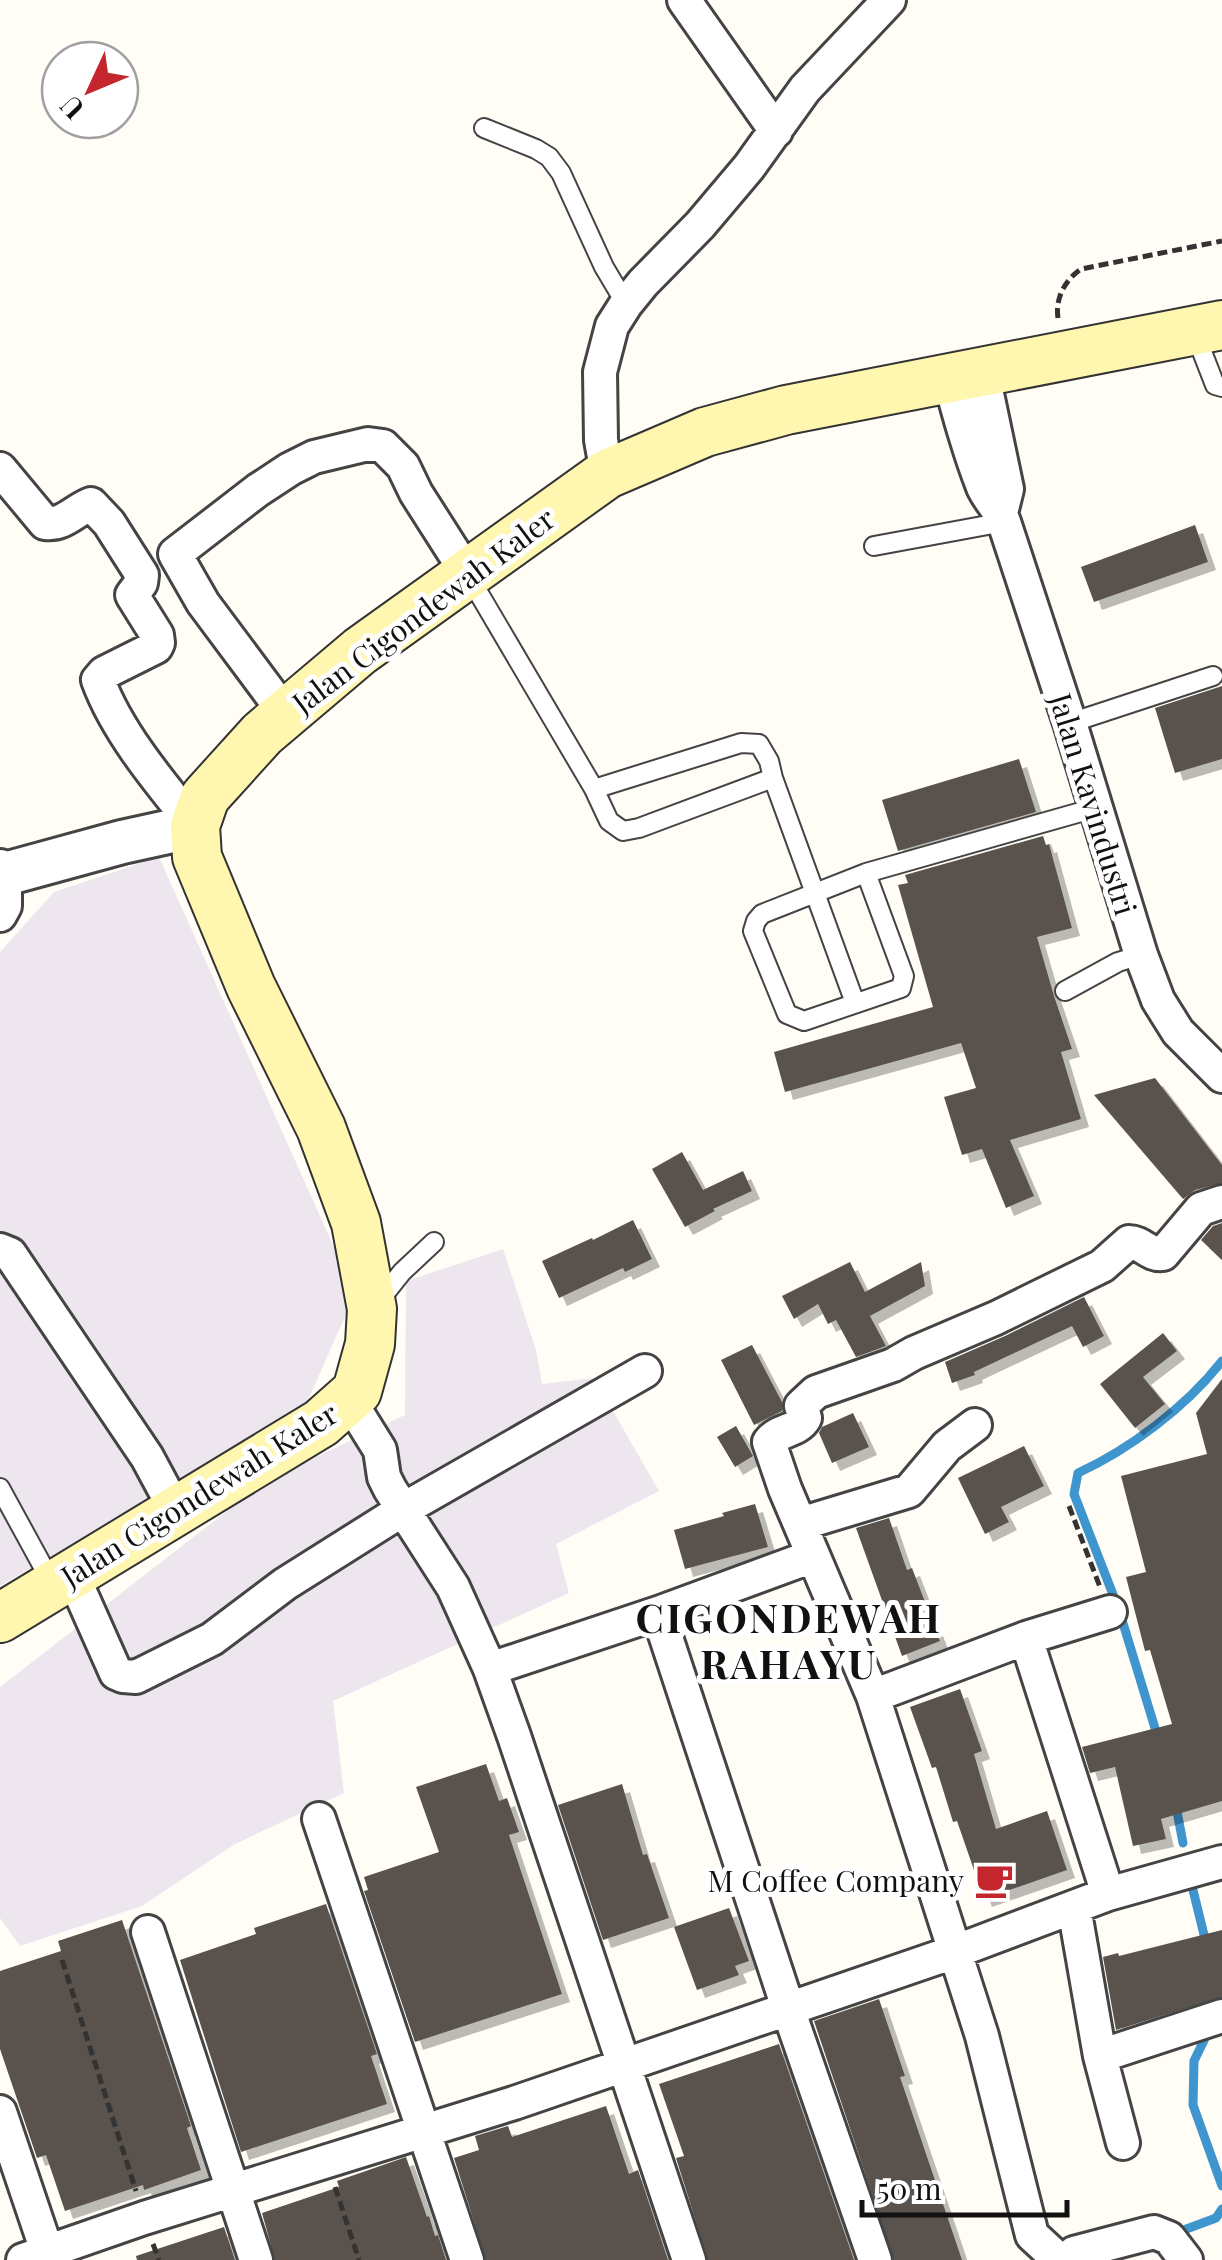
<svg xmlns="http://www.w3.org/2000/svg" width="1222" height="2260" font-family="'Playfair Display',serif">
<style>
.industrial{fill:#eee6ef}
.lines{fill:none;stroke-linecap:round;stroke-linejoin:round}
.stream{stroke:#3f96cf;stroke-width:9}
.building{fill:#5a524d;filter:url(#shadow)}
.service-casing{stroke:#444;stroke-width:22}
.minor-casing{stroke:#444;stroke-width:38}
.tertiary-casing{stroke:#444;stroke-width:48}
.secondary-casing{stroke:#333;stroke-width:52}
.path{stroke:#333;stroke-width:5;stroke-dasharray:10 5;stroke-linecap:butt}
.service{stroke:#fff;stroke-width:18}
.minor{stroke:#fff;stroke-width:32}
.tertiary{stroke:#fff;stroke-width:42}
.secondary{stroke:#fff6b0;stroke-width:48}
.labels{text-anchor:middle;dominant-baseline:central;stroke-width:10;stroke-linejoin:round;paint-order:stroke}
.street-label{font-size:30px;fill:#111;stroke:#fff}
.poi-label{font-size:30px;fill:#111;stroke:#fff;text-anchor:end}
.district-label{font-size:40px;font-weight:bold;letter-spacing:2.5px;fill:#111;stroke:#fff}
</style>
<defs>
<filter id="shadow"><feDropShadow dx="8" dy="8" stdDeviation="0" flood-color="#0004"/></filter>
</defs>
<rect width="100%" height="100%" fill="#fffdf5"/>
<!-- industrial -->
<path class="industrial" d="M 159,857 L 355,1294 L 304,1409 L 0,1586 L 0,952 L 54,892 Z
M 503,1249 L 536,1350 L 542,1384 L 594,1378 L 659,1491 L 556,1544 L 569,1593 L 333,1701 L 344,1793 L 235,1844 L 142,1906 L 20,1946 L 0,1918 L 0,1687 L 267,1480 L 405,1415 L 406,1281 Z"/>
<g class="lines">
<!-- stream -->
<path class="stream" d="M 1158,1738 L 1119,1610 L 1074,1494 L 1078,1473 C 1130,1449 1186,1407 1222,1361
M 1176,1806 L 1183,1843
M 1193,1890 L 1206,1943
M 1208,2032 L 1194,2061 L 1193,2105 L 1222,2186
M 1181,2231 L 1216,2218 L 1222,2209"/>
</g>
<!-- building -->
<path class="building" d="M 1195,525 L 1208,562 L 1094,602 L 1081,567 Z
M 1222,686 L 1222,759 L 1175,773 L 1155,708 Z
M 1019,759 L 1036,812 L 898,851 L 882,800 Z
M 1043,836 L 1046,845 L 1049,844 L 1072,928 L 1037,937 L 1054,996 L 1072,1049 L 1061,1052 L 1081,1119 L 1010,1140 L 1034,1196 L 1006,1208 L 982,1149 L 962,1155 L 944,1097 L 976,1088 L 961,1043 L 785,1092 L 774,1052 L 933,1007 L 898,885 L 908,883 L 905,875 Z
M 1155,1078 L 1222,1165 L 1222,1183 L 1195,1190 L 1183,1199 L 1094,1095 Z
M 682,1152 L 703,1190 L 743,1171 L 752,1191 L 713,1209 L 715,1211 L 685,1227 L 652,1169 Z
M 633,1220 L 652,1259 L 625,1272 L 623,1268 L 559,1298 L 542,1261 L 592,1238 L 593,1240 Z
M 1222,1223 L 1222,1260 L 1201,1240 L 1213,1226 Z
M 850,1262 L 865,1292 L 921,1262 L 925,1286 L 870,1316 L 886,1346 L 856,1357 L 836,1320 L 828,1324 L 818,1304 L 794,1319 L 782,1296 Z
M 1084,1297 L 1104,1336 L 1083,1347 L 1072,1326 L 974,1372 L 975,1375 L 952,1383 L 945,1362 L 1005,1336 Z
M 1163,1333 L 1177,1351 L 1143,1377 L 1165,1404 L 1135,1428 L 1100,1384 Z
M 752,1345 L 782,1402 L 782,1411 L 754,1425 L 721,1360 Z
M 1222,1379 L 1222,1801 L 1161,1819 L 1166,1839 L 1133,1846 L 1115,1767 L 1090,1773 L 1082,1747 L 1172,1724 L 1150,1650 L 1145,1651 L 1126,1577 L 1146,1572 L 1121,1476 L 1207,1454 L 1196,1413 Z
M 853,1413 L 869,1447 L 832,1463 L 819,1433 L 822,1427 Z
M 736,1426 L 753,1456 L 735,1467 L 717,1437 Z
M 1024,1446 L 1044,1486 L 1001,1507 L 1009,1522 L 985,1534 L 958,1478 Z
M 755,1504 L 768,1547 L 685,1569 L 674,1530 L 724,1516 L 722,1513 Z
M 889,1518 L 907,1570 L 912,1568 L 940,1641 L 902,1656 L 856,1528 Z
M 960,1689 L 982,1751 L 974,1754 L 996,1829 L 1047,1811 L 1067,1870 L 984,1899 L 957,1821 L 953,1822 L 936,1767 L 932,1768 L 910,1707 Z
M 486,1764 L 499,1801 L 507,1798 L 519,1832 L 509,1835 L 562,1994 L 415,2042 L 364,1891 L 368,1890 L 364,1877 L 439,1852 L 416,1787 Z
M 622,1784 L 643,1855 L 647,1854 L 669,1918 L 603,1940 L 558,1805 Z
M 326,1904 L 377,2054 L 371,2056 L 387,2104 L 241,2152 L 180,1960 L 256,1934 L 254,1928 Z
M 729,1908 L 749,1961 L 735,1966 L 739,1975 L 697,1990 L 674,1927 Z
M 122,1920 L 191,2126 L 187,2128 L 201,2170 L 144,2190 L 143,2185 L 65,2211 L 46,2155 L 37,2158 L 0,2049 L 0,1971 L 61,1951 L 58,1941 Z
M 1222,1930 L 1222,1997 L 1116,2030 L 1103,1957 L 1118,1953 L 1119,1956 Z
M 879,1999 L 905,2076 L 900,2077 L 962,2260 L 894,2260 L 814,2021 Z
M 779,2044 L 854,2260 L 708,2260 L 676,2158 L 684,2156 L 659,2084 Z
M 606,2106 L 629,2174 L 638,2170 L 668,2260 L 486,2260 L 454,2158 L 479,2150 L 475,2136 L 508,2126 L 512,2137 Z
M 406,2157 L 427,2217 L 429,2216 L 435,2236 L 438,2235 L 446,2260 L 275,2260 L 262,2213 L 339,2187 L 337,2181 Z
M 224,2227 L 235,2260 L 137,2260 L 136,2256 Z"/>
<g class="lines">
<!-- service casing -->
<g class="service-casing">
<path id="service" d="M 484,128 L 536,149 L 549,157 L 561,173 L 604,267 L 626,304
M 1194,331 L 1215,385 L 1222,387
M 874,546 L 1004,522
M 468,575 L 594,789 L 609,821 L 623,831 L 639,828 L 773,778 L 855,1003
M 1070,723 L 1213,676
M 594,789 L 741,743 L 759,744 L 769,761 L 773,778
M 866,873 L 904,976 L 901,988 L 804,1021 L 787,1014 L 753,931 L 756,921 L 762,914 L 866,873 L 1095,808
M 1065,991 L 1118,962 L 1141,955
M 379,1301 L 402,1272 L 434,1242
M 0,1488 L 53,1585"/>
</g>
<!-- minor casing -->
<g class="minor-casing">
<path id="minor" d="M 684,0 L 776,131
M 982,370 L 1007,489 L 1001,513
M 949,377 C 959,414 969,451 983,487 C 989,500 999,509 1004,522 L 1070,723 L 1141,955 L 1158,1000 L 1178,1032 L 1222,1076
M 0,469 L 45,523 C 63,526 75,510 91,504 L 109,523 L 142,575 L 141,583 L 132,595 L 157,635 L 158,643 L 156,647 L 104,673 L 98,680 C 117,732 160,783 195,826
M 607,474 L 601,440 L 600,372 L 612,326 L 626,304 L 643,283 L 700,225 L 749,167 L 805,89 L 889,0
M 285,713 L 203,603 L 175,554 L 258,490 L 290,469 L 314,457 L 368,444 L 383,446 L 403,466 L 416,493 L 467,573
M 0,915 L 5,906 L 5,874
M 0,1250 L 10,1254 L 147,1457 L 176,1511
M 349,1400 L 380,1450 L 384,1477 L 390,1489 L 453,1587 L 490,1669 L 514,1736 L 689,2260
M 800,1524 L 909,1491 L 947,1446 L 975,1425
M 72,1574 L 116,1673 L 123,1676 L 136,1677 L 212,1639 L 285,1584 L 404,1509 L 645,1371
M 658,1613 L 795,2029 L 875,2260
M 1026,1638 L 1108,1894
M 490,1669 L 658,1613 L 813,1556
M 873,1696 L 1026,1638 L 1110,1612
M 319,1819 L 467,2260
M 1074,1907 L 1100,2056 L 1222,2016
M 148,1932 L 256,2260
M 1100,2056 L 1123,2143
M 0,2112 L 50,2260
M 23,2260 L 144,2218 L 514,2103 L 954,1952 L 1108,1894 L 1222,1862
M 1059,2260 L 1032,2235 L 982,2036 L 873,1696 L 785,1489 L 769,1442 C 779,1429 797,1432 805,1418 L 801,1406 L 816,1392 L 893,1365 L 914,1353 L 996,1318 L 1102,1266 L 1129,1242 C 1142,1242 1149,1256 1163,1254 L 1201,1209 L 1222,1202
M 1067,2260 L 1074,2253 L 1154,2232 L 1169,2238 L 1186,2260"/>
</g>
<!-- tertiary casing -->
<g class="tertiary-casing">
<path id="tertiary" d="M 0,871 L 5,874 L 122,842 L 195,826"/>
</g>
<!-- secondary casing -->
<g class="secondary-casing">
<path id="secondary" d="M 0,1618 L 321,1423 L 357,1391 L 370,1344 L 372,1309 L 356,1223 L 321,1128 L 251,987 L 197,857 L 195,826 L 205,797 L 262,734 L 360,651 L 607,474 L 705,432 L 786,410 L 1222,325"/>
</g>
<!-- path -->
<path class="path" d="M 1058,318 C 1055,298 1065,280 1081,269 L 1222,241
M 1069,1506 L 1100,1587
M 62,1960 L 136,2191
M 335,2187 L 359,2260
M 153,2244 L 159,2260"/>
<!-- service -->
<use href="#service" class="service"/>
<!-- minor -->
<use href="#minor" class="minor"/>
<!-- tertiary -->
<use href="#tertiary" class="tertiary"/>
<!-- secondary -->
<use href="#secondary" class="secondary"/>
</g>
<!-- icons -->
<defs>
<g id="cafe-bare" transform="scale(3)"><path d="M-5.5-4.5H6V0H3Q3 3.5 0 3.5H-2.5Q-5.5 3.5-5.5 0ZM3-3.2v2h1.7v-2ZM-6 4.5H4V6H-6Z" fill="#c4262e" stroke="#fff" stroke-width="2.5" paint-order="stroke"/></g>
</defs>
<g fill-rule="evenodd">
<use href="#cafe-bare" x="994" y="1880"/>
</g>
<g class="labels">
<!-- street labels -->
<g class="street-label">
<text transform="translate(423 610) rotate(-37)">Jalan Cigondewah Kaler</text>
<text transform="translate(1094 804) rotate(73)">Jalan Kavindustri</text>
<text transform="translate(199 1494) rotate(-32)">Jalan Cigondewah Kaler</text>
</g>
<!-- poi labels -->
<g class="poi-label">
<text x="964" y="1880">M Coffee Company</text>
</g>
<!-- district labels -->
<g class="district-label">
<text x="789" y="1616">CIGONDEWAH<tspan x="789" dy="46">RAHAYU</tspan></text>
</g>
</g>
<!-- north arrow -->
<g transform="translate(90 90) rotate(226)"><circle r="48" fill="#ffffff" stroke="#a0a0a0" stroke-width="2.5"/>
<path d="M0-8L18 38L0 25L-18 38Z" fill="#c4262e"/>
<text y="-15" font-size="28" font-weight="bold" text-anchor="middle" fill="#111111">U</text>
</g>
<!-- scale -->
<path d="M862 2200v15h205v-15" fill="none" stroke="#111111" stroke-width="5"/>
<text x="877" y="2200" font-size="30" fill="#111111" stroke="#ffffff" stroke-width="8" paint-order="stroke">50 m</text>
</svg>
